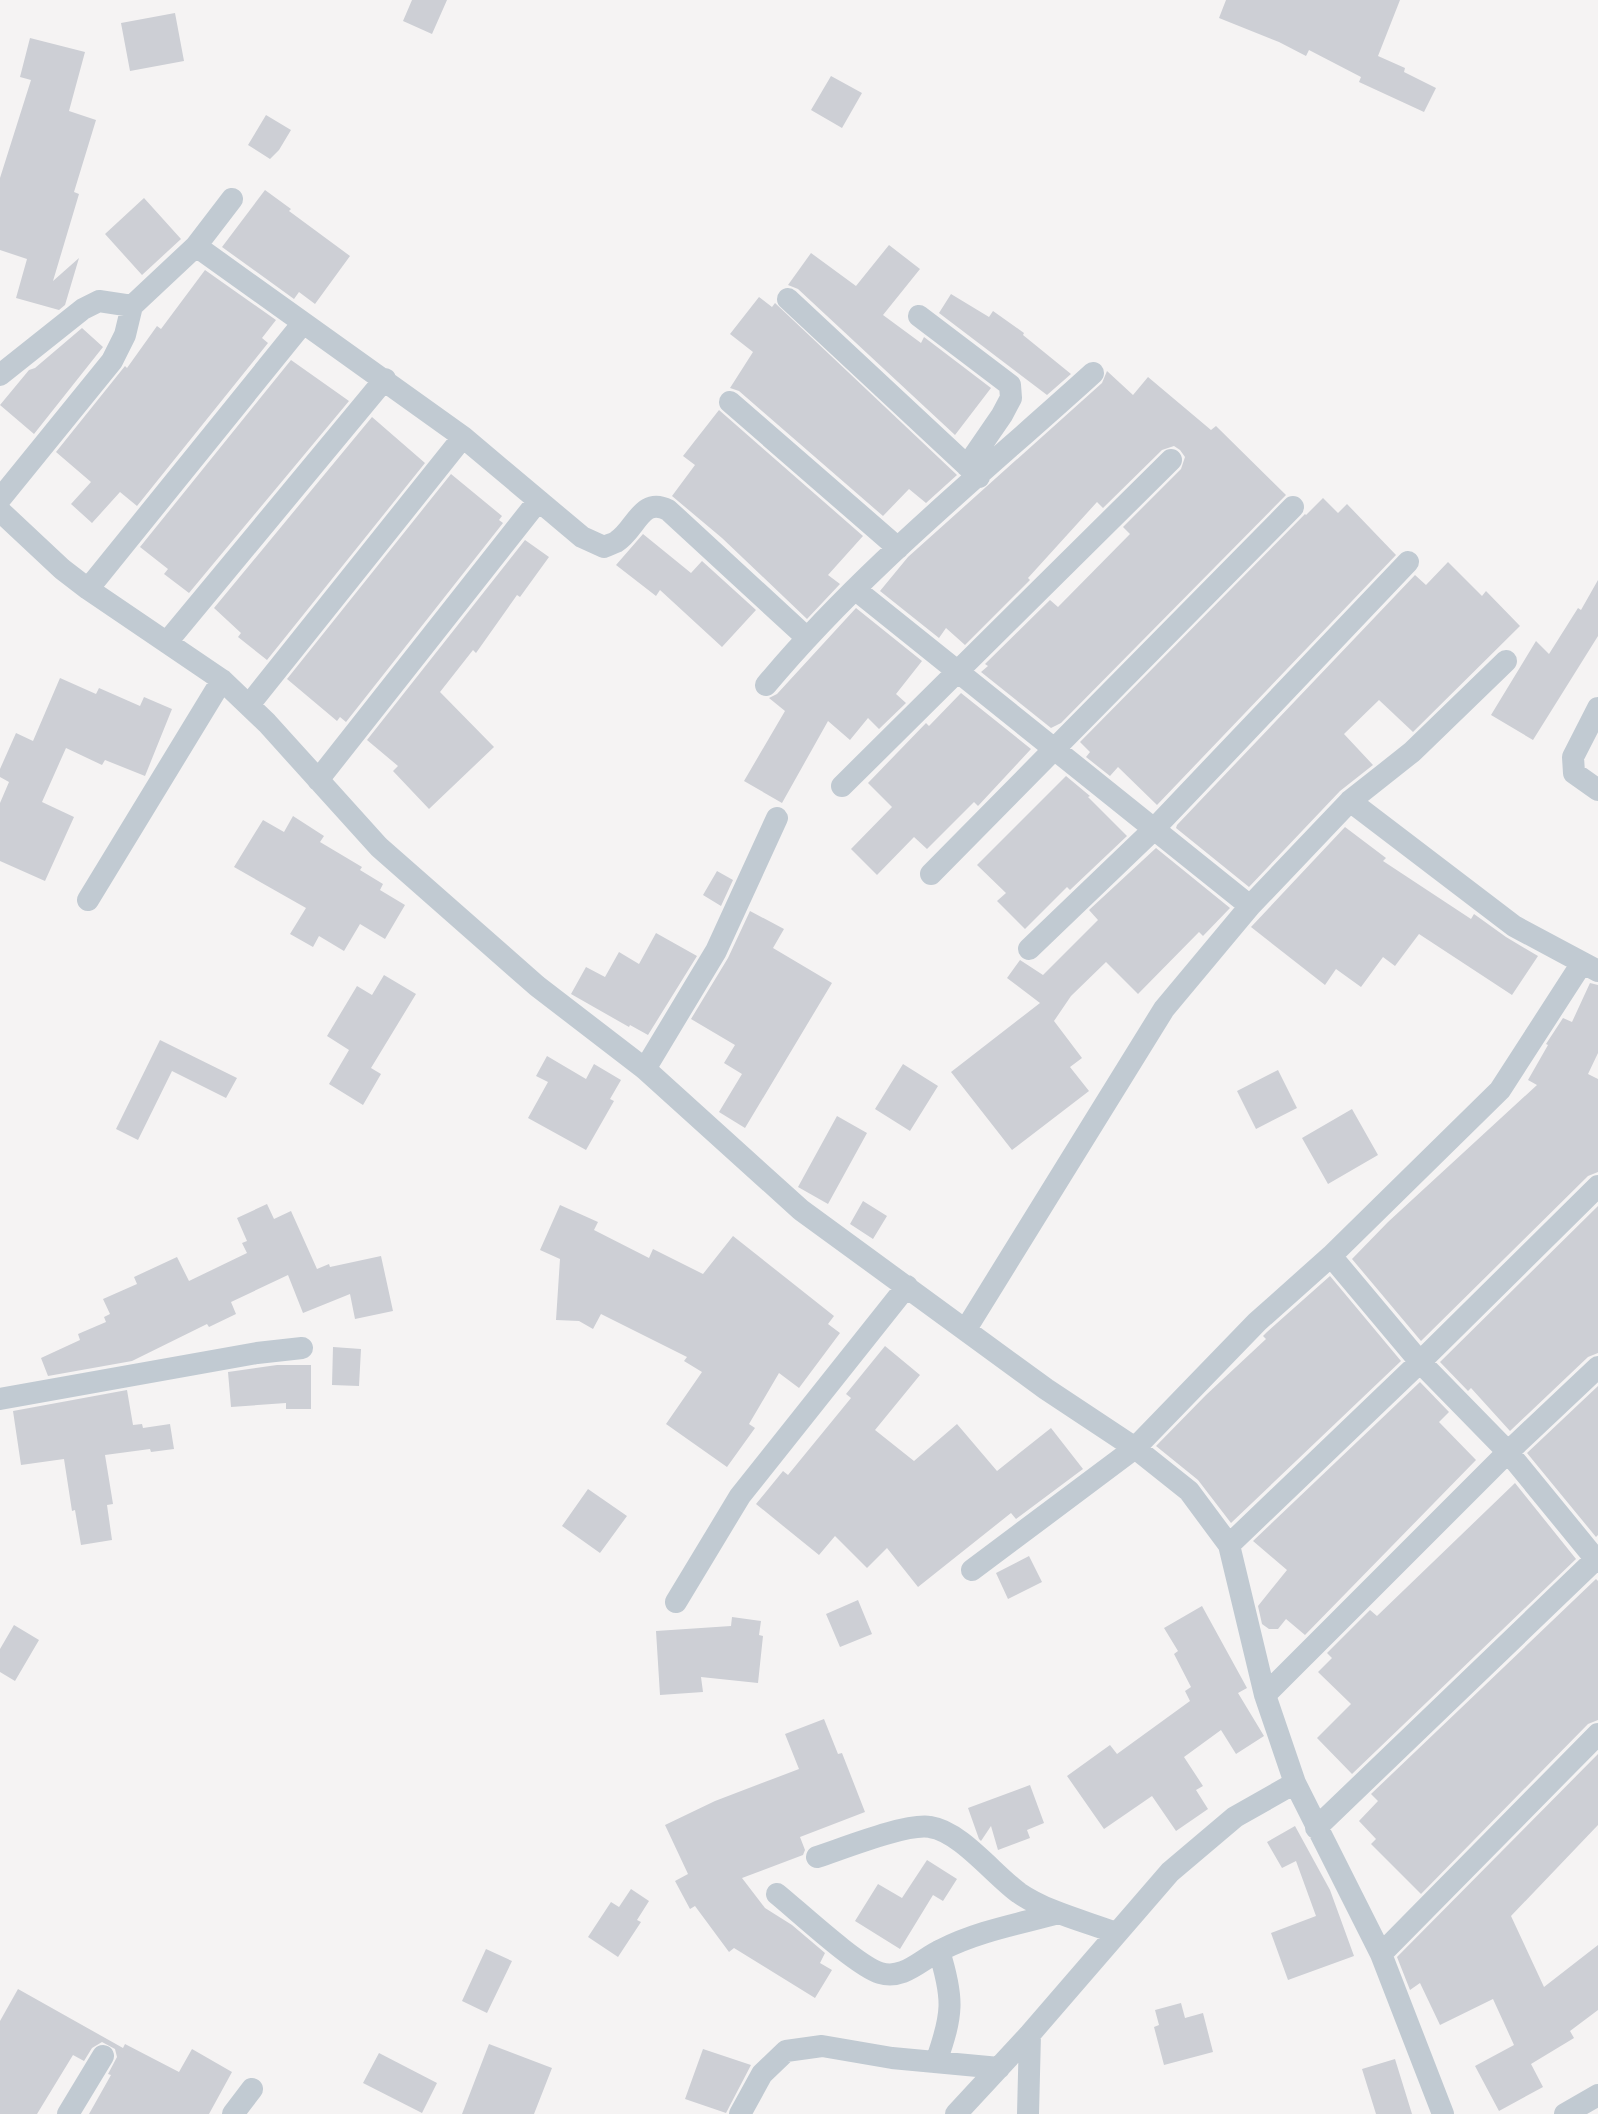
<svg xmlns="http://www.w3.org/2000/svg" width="1598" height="2114" font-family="Cabin,sans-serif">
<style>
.building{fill:#cdcfd5}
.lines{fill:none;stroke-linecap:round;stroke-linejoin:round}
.street{stroke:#c1cad2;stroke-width:22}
</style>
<rect width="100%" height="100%" fill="#f5f3f3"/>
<!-- building -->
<path class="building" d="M 412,0 L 447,0 L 432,34 L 403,21 Z
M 1226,0 L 1400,0 L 1378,56 L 1405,68 L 1404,72 L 1436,88 L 1424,112 L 1359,82 L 1361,77 L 1309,50 L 1306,56 L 1279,42 L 1219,18 Z
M 175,13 L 184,61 L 130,71 L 121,23 Z
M 30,38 L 85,52 L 69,111 L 96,120 L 74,192 L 79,194 L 53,281 L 79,258 L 65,305 L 59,310 L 16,298 L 27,259 L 0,250 L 0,178 L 31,80 L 20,77 Z
M 831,76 L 862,93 L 842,128 L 811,110 Z
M 266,115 L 291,130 L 279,150 L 270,159 L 248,145 Z
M 265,190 L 291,209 L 289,211 L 350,256 L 315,304 L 299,292 L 294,299 L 222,247 Z
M 144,198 L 181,239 L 142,275 L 105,234 Z
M 889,245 L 920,269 L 883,315 L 921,343 L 924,337 L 991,388 L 955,435 L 798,289 L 788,285 L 811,253 L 856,286 Z
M 205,270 L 276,320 L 262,338 L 268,343 L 137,506 L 120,492 L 92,523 L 71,504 L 91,482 L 56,452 L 125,366 L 127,368 L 157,326 L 161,329 Z
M 951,294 L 989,317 L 993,311 L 1024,333 L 1023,335 L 1071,374 L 1047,395 L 939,313 Z
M 759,297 L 772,307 L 775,303 L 957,475 L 926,503 L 909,489 L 883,516 L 739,391 L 730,388 L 753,352 L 730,334 Z
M 82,328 L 103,347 L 34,434 L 0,405 L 29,370 L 35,368 Z
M 291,360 L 349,401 L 189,593 L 164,574 L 168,569 L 140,547 Z
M 1107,371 L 1133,395 L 1148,377 L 1211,430 L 1216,426 L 1286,495 L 1061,723 L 1051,728 L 981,672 L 988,666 L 985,664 L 1050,600 L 1058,607 L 1130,534 L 1123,527 L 1181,469 L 1185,457 L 1180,450 L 1174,446 L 1162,450 L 1103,508 L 1097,502 L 1028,578 L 1030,580 L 965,645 L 946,628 L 939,638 L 880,591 L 908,557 L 1102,383 Z
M 719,410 L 863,536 L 828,575 L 840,584 L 807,619 L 722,538 L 672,496 L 695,465 L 683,456 Z
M 372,417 L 425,463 L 267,660 L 238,637 L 241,633 L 214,608 Z
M 451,474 L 502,516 L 499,520 L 503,523 L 346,722 L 340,717 L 337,721 L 287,679 Z
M 1323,498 L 1338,513 L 1347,504 L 1396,555 L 1157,805 L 1118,767 L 1110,776 L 1086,757 L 1090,752 L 1080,742 L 1305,514 L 1306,515 Z
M 643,534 L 691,573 L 702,561 L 756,610 L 722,647 L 660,590 L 656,596 L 616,565 Z
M 525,540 L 549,557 L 520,597 L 517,595 L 476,653 L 473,650 L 440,692 L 494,747 L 429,809 L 393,771 L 398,766 L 367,740 Z
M 1448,562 L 1482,596 L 1486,591 L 1520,626 L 1413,732 L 1379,700 L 1344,734 L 1373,765 L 1340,791 L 1249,887 L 1176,828 L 1177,825 L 1415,575 L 1426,585 Z
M 1598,580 L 1598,636 L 1533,740 L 1491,715 L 1536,641 L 1549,654 L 1578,608 L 1581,610 Z
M 856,608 L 922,661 L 896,694 L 906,703 L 879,729 L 868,718 L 850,740 L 828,721 L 782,803 L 744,781 L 785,711 L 769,698 L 777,694 Z
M 60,678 L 96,694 L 99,688 L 140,706 L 144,697 L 172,709 L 145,776 L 105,760 L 102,765 L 66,748 L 42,802 L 74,817 L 45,881 L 0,861 L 0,803 L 9,782 L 0,777 L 0,769 L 16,733 L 33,741 Z
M 961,693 L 1031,749 L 978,806 L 974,802 L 927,849 L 914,837 L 877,875 L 851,849 L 892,807 L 868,783 L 926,723 L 929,726 Z
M 1066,776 L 1090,796 L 1088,797 L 1127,836 L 1070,890 L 1067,887 L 1025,929 L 997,901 L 1006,893 L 977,865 Z
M 293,816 L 324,836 L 320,842 L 362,867 L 360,870 L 383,884 L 380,890 L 405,905 L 385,939 L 360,924 L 344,951 L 319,936 L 313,947 L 290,934 L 306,908 L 234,867 L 263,820 L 284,832 Z
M 1345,827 L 1386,858 L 1383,861 L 1471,919 L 1474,914 L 1506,937 L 1538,956 L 1512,995 L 1419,934 L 1395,966 L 1383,957 L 1361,987 L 1336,969 L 1325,985 L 1251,927 Z
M 1156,848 L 1230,908 L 1203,936 L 1199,932 L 1138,994 L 1106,962 L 1071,996 L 1054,1021 L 1082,1058 L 1070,1067 L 1089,1091 L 1012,1150 L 951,1072 L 1040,1003 L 1007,978 L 1020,960 L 1043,975 L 1098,920 L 1089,910 Z
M 717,871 L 733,880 L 721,906 L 703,895 Z
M 750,911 L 784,929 L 773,948 L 832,983 L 745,1128 L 719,1112 L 742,1074 L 724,1063 L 735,1045 L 691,1019 L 728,958 Z
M 656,933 L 697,956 L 648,1035 L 630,1025 L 629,1027 L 571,994 L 586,967 L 605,977 L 619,952 L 639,964 Z
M 384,975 L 416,994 L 371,1068 L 381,1074 L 363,1105 L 329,1084 L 349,1050 L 327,1036 L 357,986 L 372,995 Z
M 1590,983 L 1598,985 L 1598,1053 L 1588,1074 L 1598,1079 L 1598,1172 L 1588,1176 L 1421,1341 L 1352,1259 L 1388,1222 L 1537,1085 L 1528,1080 L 1548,1045 L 1546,1044 L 1563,1018 L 1572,1022 Z
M 160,1040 L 237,1078 L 226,1098 L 172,1071 L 138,1140 L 116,1129 Z
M 547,1056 L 586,1079 L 594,1064 L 621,1080 L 610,1099 L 614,1101 L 586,1150 L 528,1118 L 548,1082 L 536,1076 Z
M 903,1064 L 938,1086 L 910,1131 L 875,1109 Z
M 1278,1070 L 1297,1108 L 1256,1129 L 1237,1091 Z
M 1352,1109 L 1378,1155 L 1328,1184 L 1302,1138 Z
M 837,1116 L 867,1133 L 828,1204 L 798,1187 Z
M 863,1201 L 887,1216 L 873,1239 L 850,1224 Z
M 267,1204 L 274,1219 L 291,1211 L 317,1269 L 329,1264 L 330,1267 L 381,1256 L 393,1311 L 355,1319 L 350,1294 L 303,1313 L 288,1275 L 231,1302 L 236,1314 L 209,1327 L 207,1324 L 132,1361 L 48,1376 L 41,1358 L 80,1340 L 78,1334 L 106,1322 L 104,1317 L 110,1314 L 103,1299 L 137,1284 L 134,1277 L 177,1257 L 189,1281 L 247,1253 L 242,1243 L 247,1241 L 237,1218 Z
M 560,1205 L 598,1222 L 594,1230 L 649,1258 L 653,1249 L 703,1274 L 733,1236 L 834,1316 L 828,1324 L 840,1333 L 799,1388 L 779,1373 L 749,1424 L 755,1428 L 727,1467 L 666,1424 L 702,1372 L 684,1361 L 687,1357 L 601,1314 L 593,1329 L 579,1321 L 556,1320 L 560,1259 L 540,1250 Z
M 1598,1206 L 1598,1353 L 1588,1357 L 1510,1431 L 1471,1388 L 1468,1391 L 1440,1362 Z
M 1330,1276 L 1401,1361 L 1231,1523 L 1198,1480 L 1156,1446 L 1206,1395 L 1266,1339 L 1263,1336 L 1267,1332 Z
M 885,1346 L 920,1375 L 875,1430 L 914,1461 L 957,1424 L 997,1471 L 1051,1428 L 1083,1469 L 1016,1519 L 1011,1513 L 918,1587 L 887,1548 L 867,1568 L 835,1536 L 819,1555 L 756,1504 L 783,1471 L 788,1475 L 851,1398 L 846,1394 Z
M 333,1347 L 361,1349 L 359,1386 L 332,1385 Z
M 277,1365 L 311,1365 L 311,1409 L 286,1409 L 286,1403 L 231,1407 L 228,1372 Z
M 1420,1382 L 1449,1412 L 1439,1422 L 1476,1460 L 1305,1635 L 1286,1619 L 1278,1629 L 1269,1629 L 1262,1624 L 1258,1606 L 1287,1570 L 1253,1541 Z
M 1598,1386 L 1598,1535 L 1596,1537 L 1527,1453 Z
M 127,1390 L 133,1425 L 142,1424 L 143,1428 L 170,1424 L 174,1449 L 151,1452 L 150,1449 L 105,1455 L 113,1504 L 107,1505 L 112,1540 L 81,1545 L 75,1510 L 72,1511 L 64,1459 L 21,1465 L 13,1411 Z
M 1515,1483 L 1576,1559 L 1352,1774 L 1317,1738 L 1351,1704 L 1318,1672 L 1332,1658 L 1327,1653 L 1370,1610 L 1377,1616 Z
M 588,1489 L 627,1516 L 600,1553 L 562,1526 Z
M 1029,1556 L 1042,1582 L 1008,1599 L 996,1573 Z
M 1596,1579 L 1598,1581 L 1598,1720 L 1588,1724 L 1421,1894 L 1371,1844 L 1376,1839 L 1359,1821 L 1378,1801 L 1371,1794 Z
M 858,1600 L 872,1634 L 840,1647 L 826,1614 Z
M 1202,1606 L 1247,1688 L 1238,1693 L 1264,1736 L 1236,1754 L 1221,1730 L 1184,1757 L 1203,1786 L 1196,1790 L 1208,1809 L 1176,1831 L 1152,1796 L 1104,1829 L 1067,1776 L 1110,1745 L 1117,1754 L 1190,1701 L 1185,1691 L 1191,1687 L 1174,1654 L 1178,1651 L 1164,1628 Z
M 732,1617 L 761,1621 L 759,1635 L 763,1636 L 758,1683 L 701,1677 L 703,1692 L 660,1695 L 656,1631 L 731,1626 Z
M 14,1625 L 39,1640 L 15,1681 L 0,1672 L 0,1649 Z
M 824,1719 L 838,1754 L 842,1753 L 865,1812 L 800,1837 L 805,1850 L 803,1855 L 742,1878 L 765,1908 L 792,1925 L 825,1953 L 820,1963 L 832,1970 L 815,1998 L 734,1948 L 729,1952 L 695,1906 L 690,1909 L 675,1881 L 688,1874 L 665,1825 L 715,1801 L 799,1769 L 785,1734 Z
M 1598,1754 L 1598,1825 L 1511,1916 L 1544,1987 L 1598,1945 L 1598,2010 L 1570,2031 L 1574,2038 L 1531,2064 L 1543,2087 L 1499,2111 L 1475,2066 L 1514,2045 L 1493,1999 L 1440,2025 L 1420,1983 L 1410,1990 L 1397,1957 Z
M 1030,1785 L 1044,1823 L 1027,1830 L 1030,1838 L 998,1850 L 991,1826 L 981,1841 L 979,1839 L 968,1808 Z
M 1295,1826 L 1330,1890 L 1354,1956 L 1288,1980 L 1271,1933 L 1316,1916 L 1296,1861 L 1282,1868 L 1267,1842 Z
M 927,1860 L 957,1879 L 943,1901 L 933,1895 L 900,1949 L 855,1921 L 878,1884 L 902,1898 Z
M 631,1889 L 649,1901 L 637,1920 L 641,1922 L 618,1957 L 588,1937 L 611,1902 L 619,1907 Z
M 486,1949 L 512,1961 L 487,2013 L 462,2001 Z
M 18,1989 L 123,2048 L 125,2044 L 179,2072 L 192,2049 L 232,2072 L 209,2114 L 89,2114 L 111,2075 L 108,2074 L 117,2057 L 115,2049 L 102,2042 L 92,2048 L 84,2061 L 73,2055 L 37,2114 L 0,2114 L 0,2021 Z
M 1181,2003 L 1185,2018 L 1203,2013 L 1213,2052 L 1164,2065 L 1154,2027 L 1159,2025 L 1155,2010 Z
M 489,2044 L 552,2068 L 534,2114 L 462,2114 Z
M 703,2049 L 751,2065 L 726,2113 L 685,2099 Z
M 379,2053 L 437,2083 L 422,2113 L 363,2083 Z
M 1395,2059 L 1412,2114 L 1376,2114 L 1362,2069 Z"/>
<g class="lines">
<!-- street -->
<path class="street" d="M 196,246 L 463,437 L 582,537 L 604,547 C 608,545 612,544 616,542 C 636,530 641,496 668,510 L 806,637
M 788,299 L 979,477
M 919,316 L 1010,385 L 1011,398 L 1002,415 L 967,466
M 0,375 L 83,309 L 99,301 L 132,306
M 730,402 L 898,548
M 0,499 L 112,361 L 125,335 L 132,306 L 196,246 L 232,199
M 0,511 L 62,569 L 88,589 L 222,680 L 267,723 L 379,847 L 537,986 L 645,1069 L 801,1210 L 1046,1389 L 1135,1448 L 1189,1491 L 1229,1545 L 1265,1695 L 1295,1783 L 1381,1954 L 1443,2114
M 88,589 L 303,323
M 856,590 L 1250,906
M 167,642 L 385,379
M 766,685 C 863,569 982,474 1093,373
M 249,705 L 463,437
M 1598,708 L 1573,757 L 1574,773 L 1598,790
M 318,780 L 538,501
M 842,786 L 1171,460
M 1350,801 L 1514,926 L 1598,971
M 931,874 L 1293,507
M 88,900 L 222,680
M 1029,949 L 1152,831 L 1408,562
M 645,1069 L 716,951 L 777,818
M 1331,1256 L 1420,1362 L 1508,1452 L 1598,1562
M 966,1329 L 1164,1009 L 1250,906 L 1350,801 L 1412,752 L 1506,661
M 0,1399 L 257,1353 L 302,1348
M 1229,1545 L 1420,1362 L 1598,1186
M 972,1570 L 1135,1448 L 1257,1322 L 1331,1256 L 1500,1090 L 1582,963
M 676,1602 L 740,1496 L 907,1286
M 1265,1695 L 1508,1452 L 1598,1367
M 1316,1828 L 1598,1557
M 817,1857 C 842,1849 906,1823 930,1827 C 960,1831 994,1875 1019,1893 C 1047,1912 1084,1921 1116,1933
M 777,1894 C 798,1911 857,1966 880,1973 C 904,1980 920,1960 941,1950 C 978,1931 1019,1924 1059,1913
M 1381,1954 L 1598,1734
M 936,2062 C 953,2014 954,1999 939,1951
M 68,2114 L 103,2056
M 233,2114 L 252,2089
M 740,2114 L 762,2074 L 786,2051 L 822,2046 L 892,2058 L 999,2068
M 956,2114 L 1030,2034 L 1170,1872 L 1235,1817 L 1295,1783
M 1028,2114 L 1030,2034
M 1565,2114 L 1598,2095"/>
</g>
</svg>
